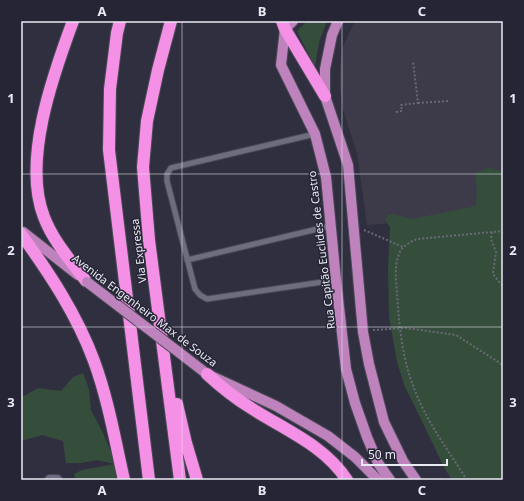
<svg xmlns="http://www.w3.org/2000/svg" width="524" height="501" font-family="'Noto Sans',sans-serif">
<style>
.education{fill:#3d3a4a}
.green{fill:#354e3c}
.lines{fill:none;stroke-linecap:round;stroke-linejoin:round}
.service-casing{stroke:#4a4a57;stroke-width:7}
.minor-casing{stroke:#4a4a57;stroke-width:12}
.primary-casing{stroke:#4a4a57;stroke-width:12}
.motorway-casing{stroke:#4a4a57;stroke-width:14}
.path{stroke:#686876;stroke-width:2;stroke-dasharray:2 2;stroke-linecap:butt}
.service{stroke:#6e6d80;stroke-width:5}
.minor{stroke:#6e6d80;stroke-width:10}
.primary{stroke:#be82bd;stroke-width:10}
.motorway{stroke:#f490e5;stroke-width:12}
.primary-bridge-casing{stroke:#4a4a57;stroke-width:12;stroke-linecap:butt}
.primary-bridge{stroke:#be82bd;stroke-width:10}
.grid{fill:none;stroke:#eaeaf4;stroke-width:1;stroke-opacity:0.55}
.labels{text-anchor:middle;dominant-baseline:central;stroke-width:3;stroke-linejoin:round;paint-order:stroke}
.street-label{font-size:11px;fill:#eaeaf4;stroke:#262535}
.neatline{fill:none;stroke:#eaeaf4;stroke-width:1.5}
.grid-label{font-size:13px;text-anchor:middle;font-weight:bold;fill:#eaeaf4}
</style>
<rect width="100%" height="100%" fill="#302f3f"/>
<!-- education -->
<path class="education" d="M 355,21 L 503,21 L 503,214 L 367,225 L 357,153 L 343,110 L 340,87 L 340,69 L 342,49 Z"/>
<!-- green -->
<path class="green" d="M 307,21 L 327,21 L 319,42 L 315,67 L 297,31 Z
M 487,168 L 503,171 L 503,480 L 452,480 L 445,469 L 416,409 L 405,387 L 397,362 L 389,317 L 388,269 L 390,227 L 385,220 L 388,215 L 394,214 L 411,219 L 476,206 L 477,190 L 475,174 Z
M 83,373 L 89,389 L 91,410 L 103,433 L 116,464 L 119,480 L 76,480 L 74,474 L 82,470 L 115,464 L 97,460 L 81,463 L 66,463 L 63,441 L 42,435 L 21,441 L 21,395 L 24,396 L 38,388 L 61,391 L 73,377 Z"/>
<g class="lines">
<!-- service casing -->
<g class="service-casing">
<path id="service" d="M 315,134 L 171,168 L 167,174 L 167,181 L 195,289 L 200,295 L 207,299 L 336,280
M 187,260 L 330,226"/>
</g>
<!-- minor casing -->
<g class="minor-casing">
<path id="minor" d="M 50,480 L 57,480"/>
</g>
<!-- primary casing -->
<g class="primary-casing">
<path id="primary" d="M 293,21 L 285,29 L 281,65 L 315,134 L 326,177 L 336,280 L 346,369 L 355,403 L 367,437 L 378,463 L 390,480
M 338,21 L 332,35 L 325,69 L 325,96 L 348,165 L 363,332 L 369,364 L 384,422 L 403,461 L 416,480
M 23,232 L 78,275
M 185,357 L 207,374 L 276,406 L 328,436 L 355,457 L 378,480"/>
</g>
<!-- motorway casing -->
<g class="motorway-casing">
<path id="motorway" d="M 73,21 C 53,75 22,161 44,217 C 53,241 71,261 86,281
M 120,21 L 117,33 L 110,89 L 109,150 L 149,480
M 171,21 L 158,70 L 147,121 L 143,167 L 149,240 L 180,480
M 282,21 L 285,29 L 325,96
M 21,234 C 50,274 77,315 94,361 C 108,399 115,440 124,480
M 207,374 C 221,387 235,398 251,408 C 285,430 324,445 347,480
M 177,404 L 186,443 L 197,480"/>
</g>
<!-- path -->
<path class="path" d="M 418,103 L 448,101
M 396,112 L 402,111 L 401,105 L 418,103 L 413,61
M 364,230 L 403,247
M 492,232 L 491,239 L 496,252 L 493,273 L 495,277 L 503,286
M 373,330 L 406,328 L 456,335 L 503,365
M 467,480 C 448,450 426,421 414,388 C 402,358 399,325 397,293 C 396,280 394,266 399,254 C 402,246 410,242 417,239 L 503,231"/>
<!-- service -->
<use href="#service" class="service"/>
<!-- minor -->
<use href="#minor" class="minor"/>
<!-- primary -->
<use href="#primary" class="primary"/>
<!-- motorway -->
<use href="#motorway" class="motorway"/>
<!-- primary-bridge casing -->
<g class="primary-bridge-casing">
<path id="primary-bridge" d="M 87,282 L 185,357"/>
</g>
<!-- primary-bridge -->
<use href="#primary-bridge" class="primary-bridge"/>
</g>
<!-- grid -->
<path class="grid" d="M 182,21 L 182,480M 342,21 L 342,480M 21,174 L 503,174M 21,327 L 503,327"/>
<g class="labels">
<!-- street labels -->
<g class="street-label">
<text transform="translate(321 250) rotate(-97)">Rua Capitão Euclides de Castro</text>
<text transform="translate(138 251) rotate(-97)">Via Expressa</text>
<text transform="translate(145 310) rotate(37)">Avenida Engenheiro Max de Souza</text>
</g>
</g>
<!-- border -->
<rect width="524" height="501" fill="none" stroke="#262535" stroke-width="44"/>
<!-- scale -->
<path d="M362 459v6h85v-6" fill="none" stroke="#eaeaf4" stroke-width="2"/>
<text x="368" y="459" font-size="12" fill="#eaeaf4" stroke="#262535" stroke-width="3" paint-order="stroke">50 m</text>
<rect x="22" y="22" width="480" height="457" class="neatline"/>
<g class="grid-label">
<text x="102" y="16">A</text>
<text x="262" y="16">B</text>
<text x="422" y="16">C</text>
<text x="11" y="103">1</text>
<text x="513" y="103">1</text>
<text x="11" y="255">2</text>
<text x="513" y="255">2</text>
<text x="11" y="407">3</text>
<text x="513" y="407">3</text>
<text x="102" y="495">A</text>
<text x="262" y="495">B</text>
<text x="422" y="495">C</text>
</g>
</svg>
